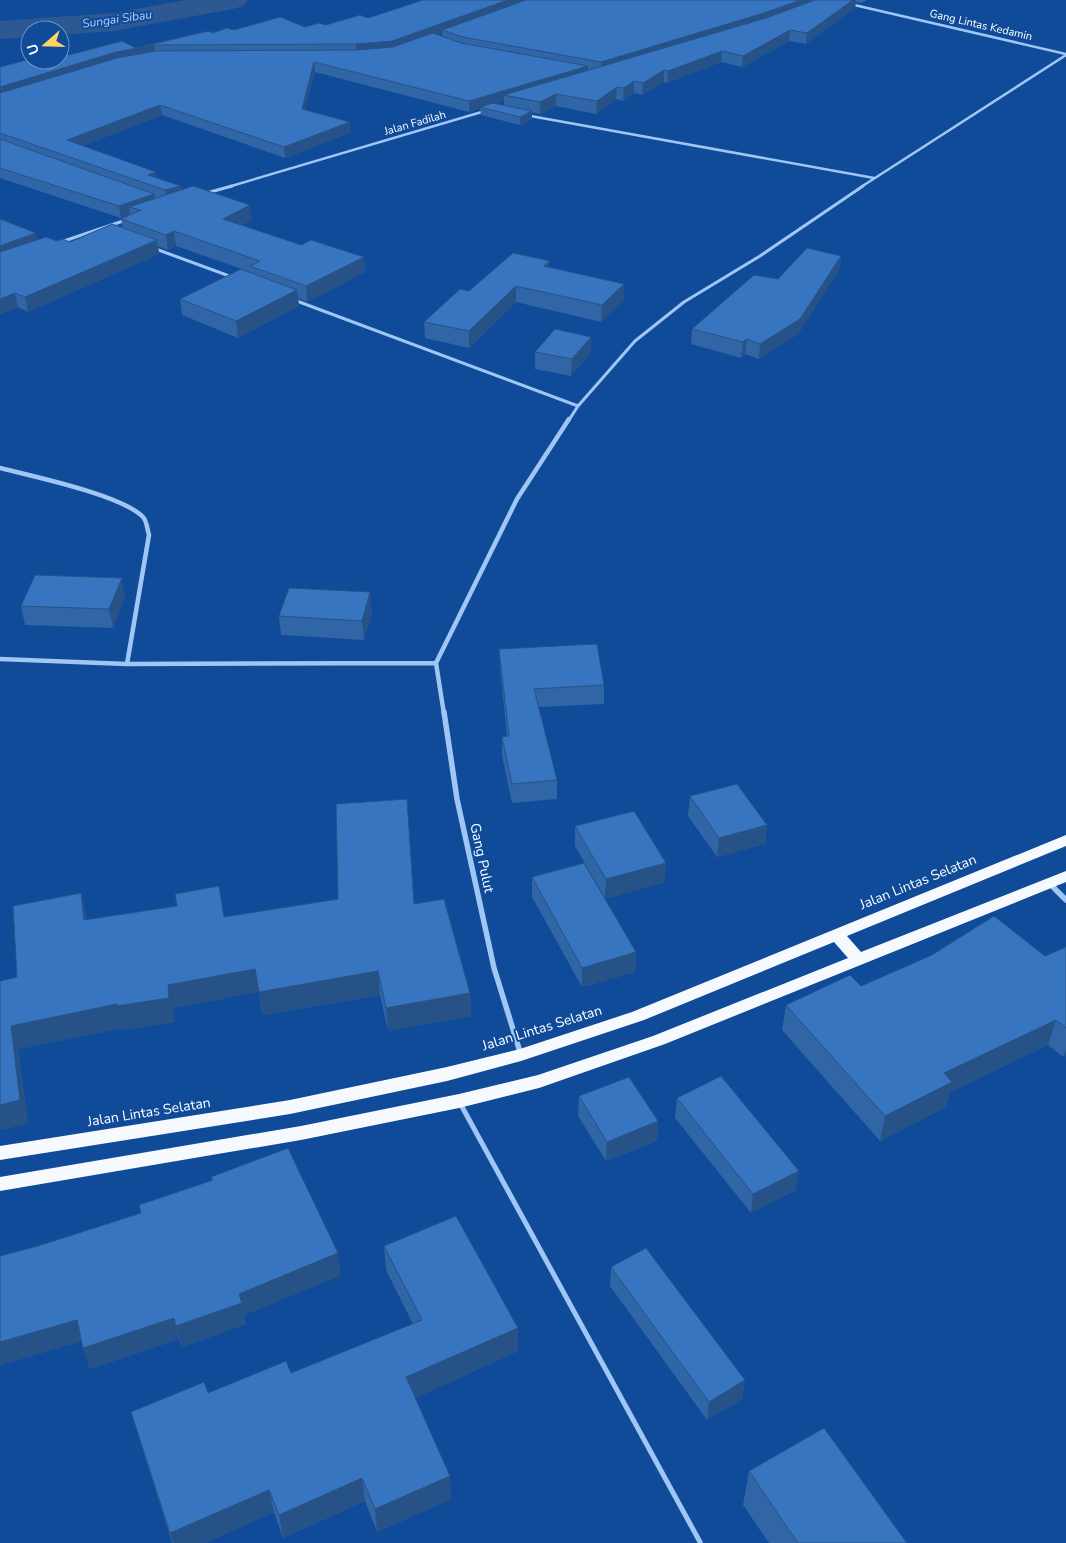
<svg xmlns="http://www.w3.org/2000/svg" width="1066" height="1543" font-family="'Nunito Sans',sans-serif">
<style>
.lines{fill:none;stroke-linecap:round;stroke-linejoin:round}
.river{fill:#2d5892;fill-rule:evenodd}
.service{stroke:#a0c6f5;stroke-width:5}
.minor-far3{stroke:#a0c6f5;stroke-width:2.5}
.minor-far2{stroke:#a0c6f5;stroke-width:3}
.minor-far1{stroke:#a0c6f5;stroke-width:4.5}
.minor{stroke:#a0c6f5;stroke-width:5.5}
.trunk{fill:#f6faff;fill-rule:evenodd}
.wall{fill:#3065a6;fill-rule:evenodd}
.shaded-wall{fill:#275287}
.building{fill:#3875c1;stroke:#275287}
.labels{text-anchor:middle;dominant-baseline:central;stroke-width:4;stroke-linejoin:round;paint-order:stroke}
.far-street-label{font-size:11px;fill:#fff;stroke:#0f4b99}
.far-water-label{font-size:12px;font-style:italic;fill:#add0fb;stroke:#0f4b99}
.street-label{font-size:14px;fill:#fff;stroke:#0f4b99}
</style>
<rect width="100%" height="100%" fill="#0f4b99"/>
<g class="lines">
<!-- river -->
<path class="river" d="M 185,0 L 248,0 L 243,6 L 233,9 L 114,31 L 60,35 L 60,30 L 30,30 L 30,37 L 0,39 L 0,21 L 114,13 Z"/>
<!-- service -->
<path class="service" d="M 460,1103 L 700,1542"/>
<!-- minor-far3 -->
<path class="minor-far3" d="M 850,4 L 1066,54
M 525,115 L 874,178
M 228,187 L 485,111
M 861,187 L 1066,55"/>
<!-- minor-far2 -->
<path class="minor-far2" d="M 203,194 L 232,186
M 61,242 L 126,220
M 153,248 L 232,277
M 294,300 L 578,406
M 569,420 L 578,406 L 635,341 L 684,302 L 760,256 L 863,186"/>
<!-- minor-far1 -->
<path class="minor-far1" d="M 0,468 C 31,476 122,495 143,517 C 147,521 147,529 149,535 L 127,664
M 0,659 L 127,664 L 436,663
M 436,663 L 517,499 L 569,419
M 436,663 L 444,714"/>
<!-- minor -->
<path class="minor" d="M 444,712 L 457,799 L 494,968 L 521,1055
M 1050,884 L 1066,900"/>
<!-- trunk -->
<path class="trunk" d="M 1066,835 L 1066,846 L 847,936 L 861,952 L 1066,871 L 1066,882 L 665,1044 L 539,1088 L 459,1108 L 301,1140 L 0,1191 L 0,1177 L 301,1126 L 459,1094 L 538,1075 L 653,1036 L 848,958 L 834,942 L 644,1020 L 521,1061 L 447,1081 L 290,1114 L 0,1160 L 0,1146 L 290,1100 L 447,1067 L 520,1049 L 632,1012 Z"/>
</g>
<!-- wall -->
<path class="wall" d="M 423,0 L 867,0 L 862,3 L 856,2 L 855,8 L 806,44 L 789,41 L 742,67 L 721,62 L 667,83 L 664,82 L 642,95 L 634,93 L 623,101 L 616,99 L 596,114 L 556,106 L 540,114 L 532,112 L 532,119 L 520,125 L 481,115 L 480,108 L 469,112 L 315,72 L 305,110 L 351,132 L 285,158 L 162,115 L 82,146 L 156,178 L 181,186 L 182,190 L 252,220 L 241,225 L 301,245 L 364,257 L 365,272 L 307,302 L 298,298 L 299,306 L 238,338 L 182,315 L 180,299 L 250,272 L 176,246 L 168,250 L 158,246 L 159,254 L 28,312 L 18,307 L 0,314 L 0,219 L 36,233 L 37,240 L 70,242 L 123,228 L 121,219 L 131,215 L 121,218 L 0,178 L 0,67 L 69,55 L 136,48 L 212,33 L 234,30 L 326,25 L 368,18 ZM 442,33 L 442,37 L 437,35 ZM 504,101 L 504,106 L 495,104 Z
M 841,256 L 839,270 L 798,334 L 759,359 L 745,354 L 741,358 L 691,344 L 692,329 L 778,279 Z
M 549,267 L 624,300 L 601,322 L 516,302 L 469,348 L 425,338 L 424,322 L 469,291 Z
M 535,352 L 591,353 L 571,376 L 535,369 Z
M 125,597 L 113,628 L 25,625 L 21,606 Z
M 372,611 L 364,640 L 281,635 L 279,616 Z
M 499,649 L 604,685 L 604,704 L 539,707 L 557,780 L 557,799 L 512,803 L 502,756 L 502,737 L 507,736 L 500,668 Z
M 690,796 L 767,825 L 765,844 L 717,857 L 688,816 Z
M 575,826 L 665,882 L 605,899 L 575,846 Z
M 532,877 L 636,952 L 635,972 L 582,987 L 532,897 Z
M 81,893 L 87,920 L 224,917 L 414,904 L 470,993 L 471,1016 L 388,1031 L 380,995 L 262,1015 L 259,992 L 173,1008 L 174,1022 L 123,1030 L 122,1028 L 18,1049 L 28,1123 L 0,1130 L 17,977 Z
M 1066,947 L 1066,1056 L 1063,1057 L 1048,1045 L 950,1092 L 946,1107 L 880,1141 L 782,1030 L 786,1005 L 861,986 L 1045,956 Z
M 579,1096 L 658,1121 L 657,1141 L 606,1161 L 578,1116 Z
M 677,1098 L 796,1190 L 751,1213 L 675,1118 Z
M 211,1177 L 341,1275 L 244,1315 L 246,1324 L 182,1347 L 179,1339 L 90,1369 L 82,1341 L 0,1365 L 0,1256 L 38,1246 L 141,1213 L 139,1205 L 212,1181 Z
M 384,1246 L 518,1351 L 415,1398 L 450,1476 L 451,1499 L 377,1532 L 365,1501 L 283,1538 L 274,1512 L 205,1543 L 172,1543 L 131,1412 L 291,1373 L 413,1324 L 386,1270 Z
M 611,1267 L 745,1380 L 742,1399 L 707,1420 L 610,1286 Z
M 749,1471 L 907,1543 L 769,1543 L 743,1505 Z"/>
<!-- shaded-wall -->
<path class="shaded-wall" d="M 508,0 L 534,0 L 442,30 L 442,33 L 392,51 L 357,54 L 356,44 Z
M 801,0 L 825,0 L 601,72 L 601,62 Z
M 853,0 L 856,0 L 855,8 L 806,44 L 807,33 Z
M 790,30 L 789,41 L 742,67 L 743,56 Z
M 154,45 L 156,55 L 0,98 L 0,87 L 116,52 Z
M 722,51 L 721,62 L 667,83 L 668,71 Z
M 314,62 L 315,72 L 303,119 L 302,109 Z
M 588,66 L 588,76 L 504,95 L 504,101 L 482,108 L 480,107 L 480,108 L 469,112 L 469,101 Z
M 664,70 L 664,82 L 642,95 L 643,83 Z
M 634,81 L 634,93 L 623,101 L 624,88 Z
M 617,87 L 616,99 L 596,114 L 597,101 Z
M 556,94 L 556,106 L 540,114 L 540,102 Z
M 160,105 L 162,115 L 69,151 L 67,140 Z
M 532,111 L 532,119 L 520,125 L 520,117 Z
M 350,122 L 351,132 L 285,158 L 284,147 Z
M 156,172 L 157,183 L 150,186 L 148,175 Z
M 181,186 L 183,197 L 167,202 L 165,190 Z
M 154,194 L 156,205 L 129,207 L 130,214 L 121,218 L 119,206 Z
M 250,205 L 252,220 L 224,234 L 223,219 Z
M 174,231 L 176,246 L 168,250 L 166,235 Z
M 36,233 L 39,247 L 0,260 L 0,246 Z
M 157,240 L 159,254 L 28,312 L 25,297 Z
M 841,256 L 839,270 L 798,334 L 759,359 L 760,344 Z
M 364,257 L 365,272 L 307,302 L 306,286 Z
M 550,261 L 549,277 L 544,266 Z
M 624,284 L 624,300 L 601,322 L 602,305 Z
M 516,286 L 516,302 L 469,348 L 469,331 Z
M 297,290 L 299,306 L 238,338 L 236,321 Z
M 15,293 L 18,307 L 0,314 L 0,299 Z
M 591,337 L 591,353 L 571,376 L 572,359 Z
M 747,339 L 745,354 L 741,358 L 743,342 Z
M 122,578 L 125,597 L 113,628 L 109,609 Z
M 370,592 L 372,611 L 364,640 L 362,621 Z
M 767,825 L 765,844 L 717,857 L 719,838 Z
M 666,863 L 665,882 L 605,899 L 606,879 Z
M 81,893 L 87,917 L 90,944 L 84,920 Z
M 636,952 L 635,972 L 582,987 L 582,968 Z
M 255,969 L 378,971 L 380,995 L 262,1015 L 259,992 L 173,1008 L 174,1022 L 123,1030 L 122,1028 L 18,1049 L 28,1123 L 0,1130 L 0,1105 L 11,1026 L 168,985 Z
M 470,993 L 471,1016 L 388,1031 L 386,1008 Z
M 1056,1020 L 1048,1045 L 950,1092 L 946,1107 L 880,1141 L 885,1116 L 944,1073 Z
M 1066,1049 L 1066,1056 L 1063,1057 Z
M 658,1121 L 657,1141 L 606,1161 L 607,1142 Z
M 799,1171 L 796,1190 L 751,1213 L 753,1194 Z
M 338,1253 L 341,1275 L 244,1315 L 246,1324 L 182,1347 L 176,1326 L 239,1294 Z
M 174,1318 L 179,1339 L 90,1369 L 83,1348 Z
M 77,1320 L 84,1341 L 0,1365 L 0,1342 Z
M 518,1328 L 518,1351 L 409,1401 L 406,1377 Z
M 745,1380 L 742,1399 L 707,1420 L 709,1402 Z
M 450,1476 L 451,1499 L 377,1532 L 375,1509 Z
M 362,1478 L 365,1501 L 283,1538 L 279,1515 Z
M 269,1490 L 274,1512 L 205,1543 L 173,1543 L 170,1533 Z"/>
<!-- building -->
<path class="building" d="M 423,0 L 508,0 L 392,41 L 356,44 L 154,45 L 116,52 L 0,87 L 0,67 L 30,59 L 30,60 L 60,60 L 60,51 L 61,51 L 69,55 L 122,41 L 136,48 L 195,34 L 209,31 L 212,33 L 227,28 L 234,30 L 280,17 L 305,27 L 319,23 L 326,25 L 360,15 L 368,18 Z
M 526,0 L 801,0 L 764,13 L 601,62 L 463,37 L 442,30 Z
M 815,0 L 853,0 L 807,33 L 790,30 L 743,56 L 722,51 L 668,71 L 664,70 L 643,83 L 634,81 L 624,88 L 617,87 L 597,101 L 556,94 L 540,102 L 504,95 L 766,18 Z
M 433,33 L 461,43 L 588,66 L 469,101 L 314,62 L 302,109 L 350,122 L 284,147 L 160,105 L 67,140 L 156,172 L 148,175 L 181,186 L 165,190 L 0,133 L 0,93 L 117,58 L 155,51 L 357,50 L 393,47 Z
M 493,103 L 532,111 L 520,117 L 480,107 Z
M 0,139 L 154,194 L 119,206 L 0,168 Z
M 193,186 L 250,205 L 223,219 L 301,245 L 311,240 L 364,257 L 306,286 L 250,266 L 260,261 L 174,231 L 166,235 L 121,219 L 141,210 L 129,207 Z
M 0,219 L 36,233 L 0,246 Z
M 112,224 L 157,240 L 25,297 L 15,293 L 0,299 L 0,252 L 46,237 L 57,241 L 62,239 L 70,242 Z
M 807,248 L 841,256 L 800,319 L 760,344 L 747,339 L 743,342 L 692,329 L 754,275 L 778,279 Z
M 513,253 L 550,261 L 544,266 L 624,284 L 602,305 L 516,286 L 469,331 L 424,322 L 460,289 L 469,291 Z
M 241,269 L 297,290 L 236,321 L 180,299 Z
M 555,329 L 591,337 L 572,359 L 535,352 Z
M 35,575 L 122,578 L 109,609 L 21,606 Z
M 289,588 L 370,592 L 362,621 L 279,616 Z
M 597,644 L 604,685 L 534,689 L 557,780 L 512,784 L 502,737 L 509,736 L 499,649 Z
M 737,784 L 767,825 L 719,838 L 690,796 Z
M 407,799 L 414,904 L 444,899 L 470,993 L 386,1008 L 378,971 L 259,992 L 255,969 L 168,985 L 169,998 L 117,1006 L 117,1004 L 11,1026 L 20,1100 L 0,1105 L 0,981 L 17,977 L 13,906 L 81,893 L 84,920 L 177,906 L 175,894 L 219,886 L 224,917 L 338,899 L 336,804 Z
M 634,811 L 666,863 L 606,879 L 575,826 Z
M 584,863 L 636,952 L 582,968 L 532,877 Z
M 994,916 L 1045,956 L 1066,947 L 1066,1028 L 1056,1020 L 944,1073 L 952,1082 L 885,1116 L 786,1005 L 850,975 L 861,986 L 932,955 Z
M 721,1076 L 799,1171 L 753,1194 L 677,1098 Z
M 629,1077 L 658,1121 L 607,1142 L 579,1096 Z
M 288,1148 L 338,1253 L 239,1294 L 242,1303 L 176,1326 L 174,1318 L 83,1348 L 77,1320 L 0,1342 L 0,1256 L 38,1246 L 141,1213 L 139,1205 L 213,1180 L 211,1177 Z
M 456,1216 L 518,1328 L 406,1377 L 450,1476 L 375,1509 L 362,1478 L 279,1515 L 269,1490 L 170,1533 L 131,1412 L 204,1382 L 208,1393 L 286,1361 L 291,1373 L 422,1320 L 384,1246 Z
M 646,1248 L 745,1380 L 709,1402 L 611,1267 Z
M 824,1428 L 907,1543 L 798,1543 L 749,1471 Z"/>
<g class="labels">
<!-- far-street labels -->
<g class="far-street-label">
<text transform="translate(981 25) rotate(13)">Gang Lintas Kedamin</text>
<text transform="translate(415 123) rotate(-16)">Jalan Fadilah</text>
</g>
<!-- far-water labels -->
<g class="far-water-label">
<text transform="translate(117 19) rotate(-8)">Sungai Sibau</text>
</g>
<!-- street labels -->
<g class="street-label">
<text transform="translate(482 858) rotate(78)">Gang Pulut</text>
<text transform="translate(918 882) rotate(-22)">Jalan Lintas Selatan</text>
<text transform="translate(542 1028) rotate(-17)">Jalan Lintas Selatan</text>
<text transform="translate(149 1112) rotate(-9)">Jalan Lintas Selatan</text>
</g>
</g>
<!-- north arrow -->
<g transform="translate(45 45) rotate(250)"><circle r="24" fill="#0f4b99" stroke="#6f93c2"/>
<path d="M0-4L9 19L0 12L-9 19Z" fill="#ffd364"/>
<text y="-8" font-size="14" font-weight="bold" text-anchor="middle" fill="#ffffff">U</text>
</g>
</svg>
